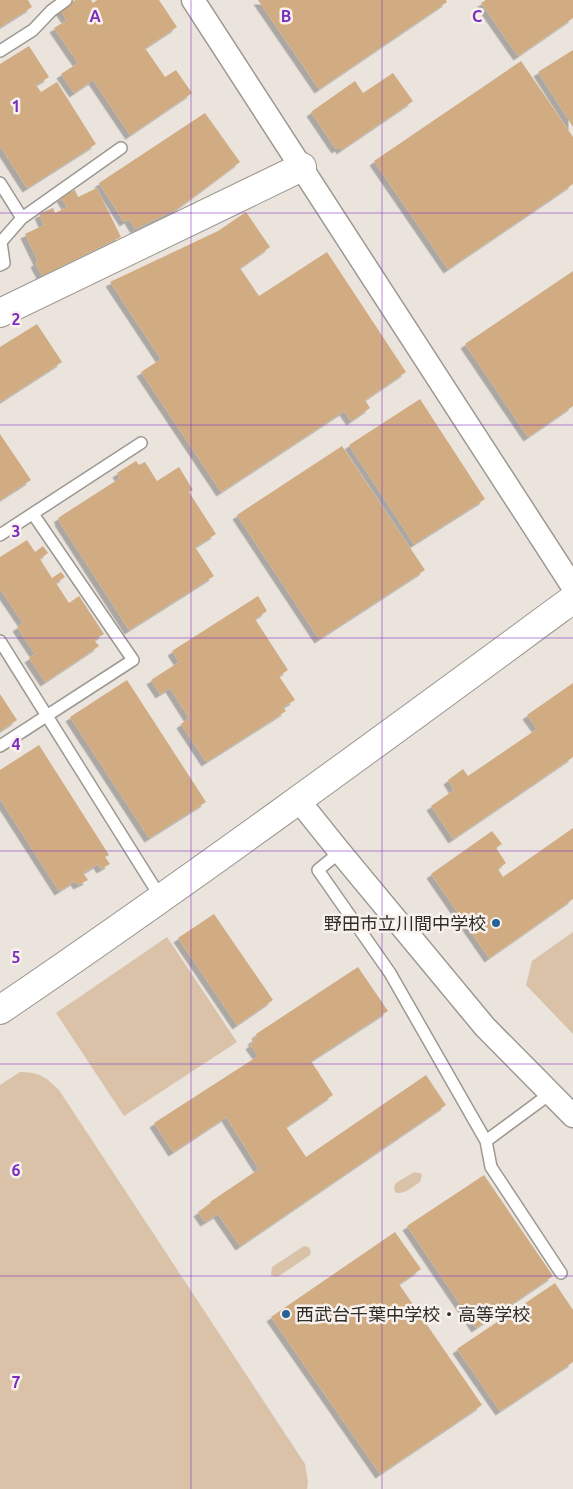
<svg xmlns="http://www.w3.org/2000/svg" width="573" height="1489" font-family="Ubuntu,'Noto Sans JP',sans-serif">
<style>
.green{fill:#dac2a8}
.building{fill:#d1ac83;filter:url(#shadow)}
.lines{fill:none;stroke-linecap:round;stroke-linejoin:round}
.service-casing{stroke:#9d9891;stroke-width:14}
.minor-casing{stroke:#9d9891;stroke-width:25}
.tertiary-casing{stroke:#9d9891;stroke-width:30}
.service{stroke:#fff;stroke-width:11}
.minor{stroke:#fff;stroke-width:22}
.tertiary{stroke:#fff;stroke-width:28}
.grid{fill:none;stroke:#7b2cbf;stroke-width:1;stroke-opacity:0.55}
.poi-dot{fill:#246298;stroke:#f8f1eb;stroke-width:2}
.labels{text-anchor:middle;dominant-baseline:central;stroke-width:5;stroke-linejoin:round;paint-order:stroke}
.poi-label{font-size:18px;fill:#2e2c29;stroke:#f8f1eb;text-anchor:end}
.grid-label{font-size:16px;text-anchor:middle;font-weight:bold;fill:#7b2cbf;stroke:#f8f1eb;stroke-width:5;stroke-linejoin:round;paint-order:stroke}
</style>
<defs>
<filter id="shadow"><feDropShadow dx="-4.5" dy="4.5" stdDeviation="0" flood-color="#0004"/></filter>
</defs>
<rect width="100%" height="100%" fill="#eae4dd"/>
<!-- green -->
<path class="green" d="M 573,932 L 573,1034 L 526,985 L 532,961 Z
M 167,937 L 237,1042 L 124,1116 L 56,1013 Z
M 20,1072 C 39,1072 46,1077 59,1090 L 305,1464 L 308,1482 L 307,1489 L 0,1489 L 0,1085 Z
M 414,1172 L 420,1173 L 422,1175 L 420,1182 C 413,1186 404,1196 395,1192 L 394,1186 L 396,1183 Z
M 304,1246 L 309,1247 L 311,1251 L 310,1255 L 279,1276 L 276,1277 L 271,1275 L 272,1267 Z"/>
<!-- building -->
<path class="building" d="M 0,0 L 28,0 L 32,7 L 0,27 Z
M 75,0 L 91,0 L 93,3 L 97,0 L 159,0 L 177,27 L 145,48 L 165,77 L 176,70 L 192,93 L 130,135 L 93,80 L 74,93 L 61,74 L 78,63 L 54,28 L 67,20 L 60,10 Z
M 258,0 L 446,0 L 447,2 L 319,89 Z
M 486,0 L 573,0 L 573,18 L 518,56 L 481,3 Z
M 29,46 L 49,77 L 36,85 L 41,92 L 57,82 L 96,144 L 27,188 L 0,146 L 0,64 Z
M 573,50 L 573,127 L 538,72 Z
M 521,61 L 573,137 L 573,184 L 448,269 L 374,161 Z
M 393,73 L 413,101 L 341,150 L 340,147 L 336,149 L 311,112 L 355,81 L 363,93 Z
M 205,113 L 240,162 L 177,209 L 135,229 L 129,219 L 124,222 L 99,183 Z
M 97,188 L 121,237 L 42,276 L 35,263 L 38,261 L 25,234 L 44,225 L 39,214 L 53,208 L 55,213 L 67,207 L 61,197 L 75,190 L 78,197 Z
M 246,212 L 270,247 L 240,268 L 259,296 L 327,252 L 406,372 L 365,400 L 370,408 L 351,421 L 344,411 L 221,492 L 141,372 L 161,359 L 110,282 L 218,231 Z
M 573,271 L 573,406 L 528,437 L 465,344 Z
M 37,324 L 62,362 L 0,402 L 0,347 Z
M 420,399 L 485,499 L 414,544 L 349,445 Z
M 0,434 L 31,480 L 0,500 Z
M 342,446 L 425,570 L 319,639 L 237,515 Z
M 136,461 L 139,465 L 145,462 L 157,481 L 179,467 L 193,490 L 189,492 L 216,534 L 195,547 L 214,576 L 129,630 L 59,521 L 60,520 L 58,518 L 120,478 L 117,473 Z
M 27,540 L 35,552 L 43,546 L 48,553 L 40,559 L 52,578 L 61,572 L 65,577 L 56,583 L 69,603 L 79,596 L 104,634 L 94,640 L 99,646 L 45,682 L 29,658 L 35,654 L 17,627 L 23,623 L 0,589 L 0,557 Z
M 258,596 L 267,611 L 255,619 L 288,670 L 279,676 L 295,700 L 283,707 L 286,711 L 206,762 L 181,724 L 189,718 L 170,688 L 160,694 L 151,680 L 179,662 L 172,651 Z
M 127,680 L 206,802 L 149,838 L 70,717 Z
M 573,683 L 573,757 L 453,839 L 431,806 L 454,790 L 448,780 L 463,769 L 468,776 L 537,729 L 527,715 Z
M 0,694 L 17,720 L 0,731 Z
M 39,745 L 109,855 L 105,857 L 110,864 L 101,869 L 98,864 L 83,873 L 88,880 L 78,885 L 75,881 L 59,891 L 0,799 L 0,770 Z
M 573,828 L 573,899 L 489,958 L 431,874 L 492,831 L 502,844 L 496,848 L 506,863 L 498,869 L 503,877 Z
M 214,914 L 273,1000 L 237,1025 L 178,938 Z
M 358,967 L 388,1011 L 311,1061 L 333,1095 L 286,1127 L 306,1157 L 426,1075 L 446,1105 L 240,1246 L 218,1214 L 205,1222 L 198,1212 L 211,1203 L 210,1202 L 259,1169 L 226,1117 L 173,1152 L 154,1123 L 258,1056 L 250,1045 L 254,1042 L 252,1040 L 257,1037 L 256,1034 Z
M 484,1175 L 553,1276 L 476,1328 L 407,1226 Z
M 395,1232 L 421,1269 L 399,1284 L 482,1405 L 380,1474 L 271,1317 Z
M 555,1283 L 573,1310 L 573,1362 L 500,1411 L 457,1349 Z"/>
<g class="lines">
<!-- service casing -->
<g class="service-casing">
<path id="service" d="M 0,51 L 33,30 L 51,11 L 66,0
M 0,183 L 22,218 L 121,148
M 0,265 L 4,263 L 1,242 L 22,218
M 0,535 L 141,443
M 0,641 L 161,898
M 0,746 L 133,660 L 33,514
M 340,852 L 318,870 L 390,973 L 486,1141 L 491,1167 L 561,1273
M 486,1141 L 551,1093"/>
</g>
<!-- minor casing -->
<g class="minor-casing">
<path id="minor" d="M 193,0 L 573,587
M 299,801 L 340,852 L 485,1027 L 573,1116"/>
</g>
<!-- tertiary casing -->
<g class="tertiary-casing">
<path id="tertiary" d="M 0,313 L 302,167
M 0,1010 C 194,878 384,738 573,599"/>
</g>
<!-- service -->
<use href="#service" class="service"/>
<!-- minor -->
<use href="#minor" class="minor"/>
<!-- tertiary -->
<use href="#tertiary" class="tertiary"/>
</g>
<!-- grid -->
<path class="grid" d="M 191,0 L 191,1489M 382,0 L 382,1489M 0,213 L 573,213M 0,425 L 573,425M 0,638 L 573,638M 0,851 L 573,851M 0,1064 L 573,1064M 0,1276 L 573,1276"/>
<!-- markers -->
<g class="poi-dot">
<circle cx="496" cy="923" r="5"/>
<circle cx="286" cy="1314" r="5"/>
</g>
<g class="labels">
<!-- poi labels -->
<g class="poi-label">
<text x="486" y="923">野田市立川間中学校</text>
<text x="296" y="1314" text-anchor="start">西武台千葉中学校・高等学校</text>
</g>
</g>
<g class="grid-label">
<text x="95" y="22">A</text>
<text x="286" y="22">B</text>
<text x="477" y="22">C</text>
<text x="16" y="112">1</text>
<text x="16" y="325">2</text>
<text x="16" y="537">3</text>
<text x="16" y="750">4</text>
<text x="16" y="963">5</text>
<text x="16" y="1176">6</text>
<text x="16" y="1388">7</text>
</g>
</svg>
